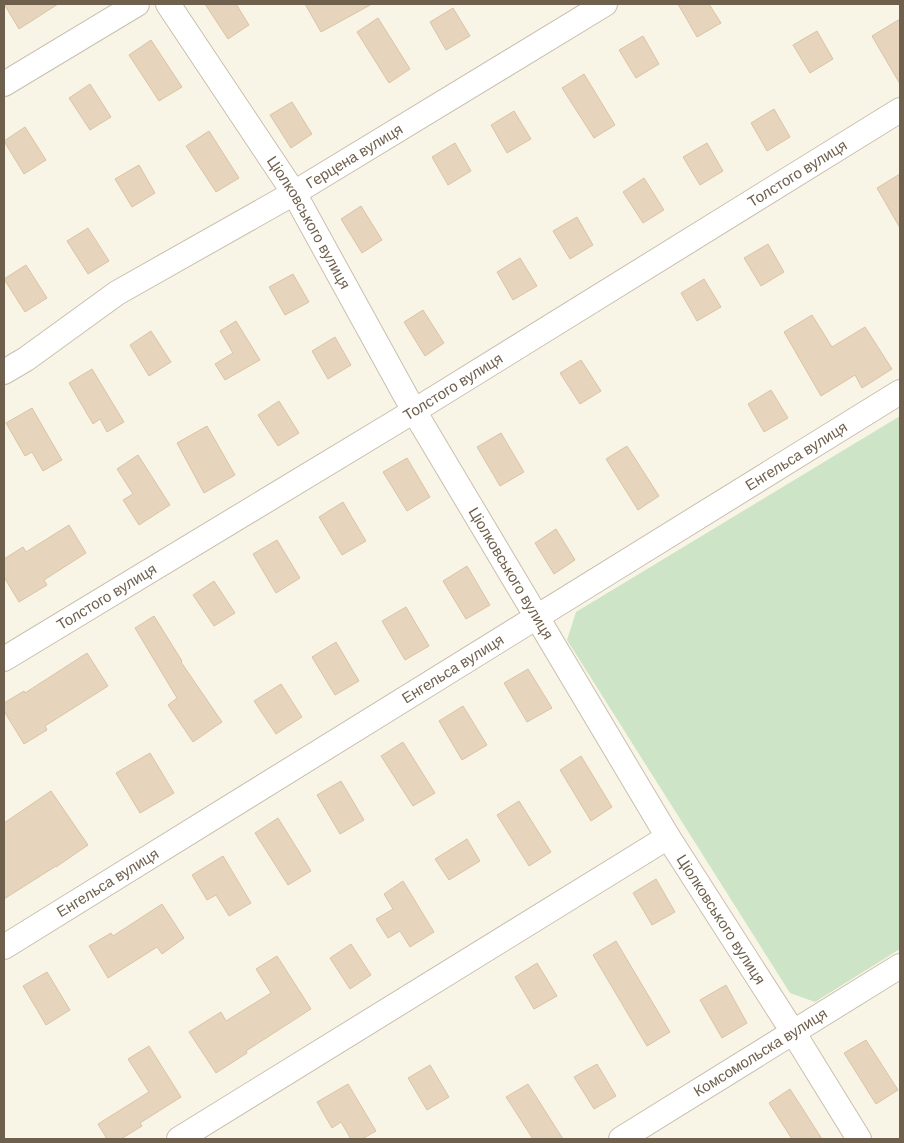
<svg xmlns="http://www.w3.org/2000/svg" width="904" height="1143" font-family="'DM Sans',sans-serif">
<style>
.green{fill:#cde5c6}
.building{fill:#e6d5bc;stroke:#dbc3a4}
.lines{fill:none;stroke-linecap:round;stroke-linejoin:round}
.minor-casing{stroke:#c9bfae;stroke-width:26}
.minor{stroke:#fff;stroke-width:24}
.labels{text-anchor:middle;dominant-baseline:central;stroke-width:4;stroke-linejoin:round;paint-order:stroke}
.street-label{font-size:15px;fill:#6f604e;stroke:#fcf9ec}
</style>
<rect width="100%" height="100%" fill="#f9f5e6"/>
<!-- green -->
<path class="green" d="M 900,416 L 900,949 L 815,1002 L 790,993 L 567,640 L 576,612 Z"/>
<!-- building -->
<path class="building" d="M 4,4 L 58,4 L 19,29 Z
M 205,4 L 236,4 L 249,25 L 228,39 Z
M 305,4 L 372,4 L 321,32 Z
M 678,4 L 709,4 L 721,23 L 697,37 Z
M 453,8 L 470,36 L 446,50 L 430,22 Z
M 378,18 L 410,69 L 389,83 L 357,32 Z
M 900,19 L 900,84 L 872,36 Z
M 817,31 L 833,59 L 810,73 L 793,45 Z
M 643,36 L 659,64 L 636,78 L 619,50 Z
M 151,40 L 182,87 L 159,101 L 129,55 Z
M 584,74 L 615,125 L 594,138 L 562,88 Z
M 90,84 L 111,117 L 90,130 L 69,98 Z
M 292,102 L 312,134 L 291,148 L 270,115 Z
M 774,109 L 790,137 L 767,151 L 751,123 Z
M 514,111 L 531,139 L 507,153 L 491,125 Z
M 25,127 L 46,160 L 24,174 L 4,141 Z
M 209,131 L 239,178 L 216,192 L 186,146 Z
M 455,143 L 471,171 L 448,185 L 432,157 Z
M 707,143 L 723,171 L 700,185 L 683,157 Z
M 139,165 L 155,193 L 132,207 L 115,179 Z
M 900,174 L 900,228 L 877,188 Z
M 644,178 L 664,210 L 643,223 L 623,192 Z
M 361,206 L 382,240 L 362,253 L 341,219 Z
M 577,217 L 593,245 L 570,259 L 553,231 Z
M 88,228 L 109,261 L 88,274 L 67,241 Z
M 768,244 L 784,272 L 761,286 L 744,258 Z
M 520,258 L 537,286 L 513,300 L 497,272 Z
M 26,265 L 47,298 L 25,312 L 4,279 Z
M 293,274 L 309,302 L 285,315 L 269,287 Z
M 704,279 L 721,307 L 697,321 L 681,293 Z
M 423,310 L 444,343 L 425,356 L 404,322 Z
M 812,315 L 832,347 L 865,327 L 892,369 L 862,388 L 855,375 L 821,396 L 784,332 Z
M 236,321 L 260,360 L 225,380 L 215,364 L 233,353 L 220,331 Z
M 151,331 L 171,362 L 149,376 L 130,345 Z
M 335,337 L 351,365 L 328,379 L 312,351 Z
M 581,360 L 601,391 L 580,404 L 560,373 Z
M 92,369 L 124,422 L 107,432 L 100,419 L 93,424 L 69,383 Z
M 771,390 L 788,418 L 764,432 L 748,404 Z
M 279,401 L 299,433 L 278,446 L 258,415 Z
M 32,408 L 62,460 L 43,471 L 32,452 L 25,456 L 6,423 Z
M 207,426 L 235,475 L 204,493 L 177,443 Z
M 501,433 L 524,472 L 500,486 L 477,447 Z
M 627,446 L 659,496 L 638,510 L 606,459 Z
M 138,455 L 170,505 L 139,525 L 123,500 L 133,494 L 117,469 Z
M 407,458 L 430,497 L 407,511 L 383,472 Z
M 343,502 L 366,541 L 342,555 L 319,517 Z
M 69,525 L 86,553 L 44,580 L 47,585 L 19,602 L 4,577 L 4,559 L 23,547 L 26,552 Z
M 556,529 L 575,560 L 554,574 L 535,543 Z
M 277,540 L 300,578 L 276,593 L 253,554 Z
M 467,566 L 490,605 L 466,619 L 443,581 Z
M 214,581 L 235,613 L 214,626 L 193,595 Z
M 406,607 L 429,646 L 405,660 L 382,621 Z
M 154,616 L 182,661 L 181,662 L 222,722 L 193,742 L 168,705 L 177,698 L 135,628 Z
M 336,642 L 359,681 L 335,695 L 312,657 Z
M 87,653 L 108,686 L 45,726 L 47,730 L 24,744 L 4,711 L 4,703 L 24,691 L 25,693 Z
M 528,669 L 552,708 L 527,722 L 504,683 Z
M 281,684 L 302,717 L 276,734 L 254,701 Z
M 463,706 L 487,745 L 462,760 L 439,721 Z
M 403,742 L 435,793 L 413,806 L 381,756 Z
M 150,753 L 174,793 L 140,813 L 116,773 Z
M 581,756 L 612,807 L 591,821 L 560,770 Z
M 341,781 L 364,820 L 340,834 L 317,795 Z
M 51,791 L 88,845 L 56,867 L 56,866 L 4,899 L 4,823 Z
M 519,801 L 551,852 L 529,866 L 497,815 Z
M 278,818 L 311,871 L 288,885 L 255,833 Z
M 467,839 L 480,861 L 449,880 L 435,859 Z
M 223,856 L 251,903 L 229,916 L 216,895 L 207,900 L 192,875 Z
M 656,879 L 675,912 L 652,925 L 633,893 Z
M 403,881 L 434,932 L 410,947 L 400,931 L 388,938 L 376,919 L 393,909 L 384,894 Z
M 162,904 L 184,938 L 162,954 L 157,947 L 108,978 L 89,946 L 111,933 L 113,936 Z
M 616,941 L 670,1032 L 647,1046 L 593,955 Z
M 351,944 L 371,975 L 350,989 L 330,958 Z
M 277,956 L 311,1009 L 246,1051 L 247,1053 L 216,1073 L 189,1032 L 221,1012 L 226,1021 L 271,993 L 256,969 Z
M 537,963 L 557,996 L 534,1009 L 515,977 Z
M 47,972 L 70,1010 L 46,1025 L 23,986 Z
M 726,985 L 747,1023 L 722,1038 L 700,1000 Z
M 866,1040 L 898,1090 L 876,1104 L 844,1053 Z
M 149,1046 L 181,1097 L 140,1123 L 142,1126 L 121,1139 L 107,1139 L 98,1124 L 149,1092 L 128,1059 Z
M 597,1064 L 616,1096 L 594,1109 L 574,1077 Z
M 430,1065 L 449,1097 L 427,1110 L 408,1078 Z
M 348,1084 L 376,1131 L 362,1139 L 351,1139 L 341,1122 L 332,1128 L 317,1102 Z
M 528,1084 L 563,1139 L 533,1139 L 506,1097 Z
M 790,1089 L 822,1139 L 792,1139 L 769,1103 Z"/>
<g class="lines">
<!-- minor casing -->
<g class="minor-casing">
<g id="minor">
<path id="s1" d="M 168,4 L 294,193 L 414,411 L 668,837 L 793,1032 L 859,1139"/>
<path d="M 4,84 L 137,4"/>
<path id="s2" d="M 4,372 L 26,359 L 117,293 L 294,193 L 605,4"/>
<path id="s3" d="M 4,659 L 414,411 L 900,110"/>
<path id="s4" d="M 4,947 L 900,392"/>
<path d="M 179,1139 L 668,837"/>
<path id="s5" d="M 621,1139 L 900,966"/>
</g>
</g>
<!-- minor -->
<use href="#minor" class="minor"/>
</g>
<g class="labels">
<!-- street labels -->
<g class="street-label">
<text stroke="none"><textPath href="#s2" startOffset="412">Герцена вулиця</textPath></text>
<text stroke="none"><textPath href="#s3" startOffset="930">Толстого вулиця</textPath></text>
<text stroke="none"><textPath href="#s1" startOffset="260">Ціолковського вулиця</textPath></text>
<text stroke="none"><textPath href="#s3" startOffset="525">Толстого вулиця</textPath></text>
<text stroke="none"><textPath href="#s4" startOffset="932">Енгельса вулиця</textPath></text>
<text stroke="none"><textPath href="#s1" startOffset="665">Ціолковського вулиця</textPath></text>
<text stroke="none"><textPath href="#s3" startOffset="120">Толстого вулиця</textPath></text>
<text stroke="none"><textPath href="#s4" startOffset="528">Енгельса вулиця</textPath></text>
<text stroke="none"><textPath href="#s4" startOffset="122">Енгельса вулиця</textPath></text>
<text stroke="none"><textPath href="#s1" startOffset="1070">Ціолковського вулиця</textPath></text>
<text stroke="none"><textPath href="#s5" startOffset="164">Комсомольска вулиця</textPath></text>
</g>
</g>
<!-- border -->
<rect width="904" height="1143" fill="none" stroke="#6f604e" stroke-width="10"/>
</svg>
